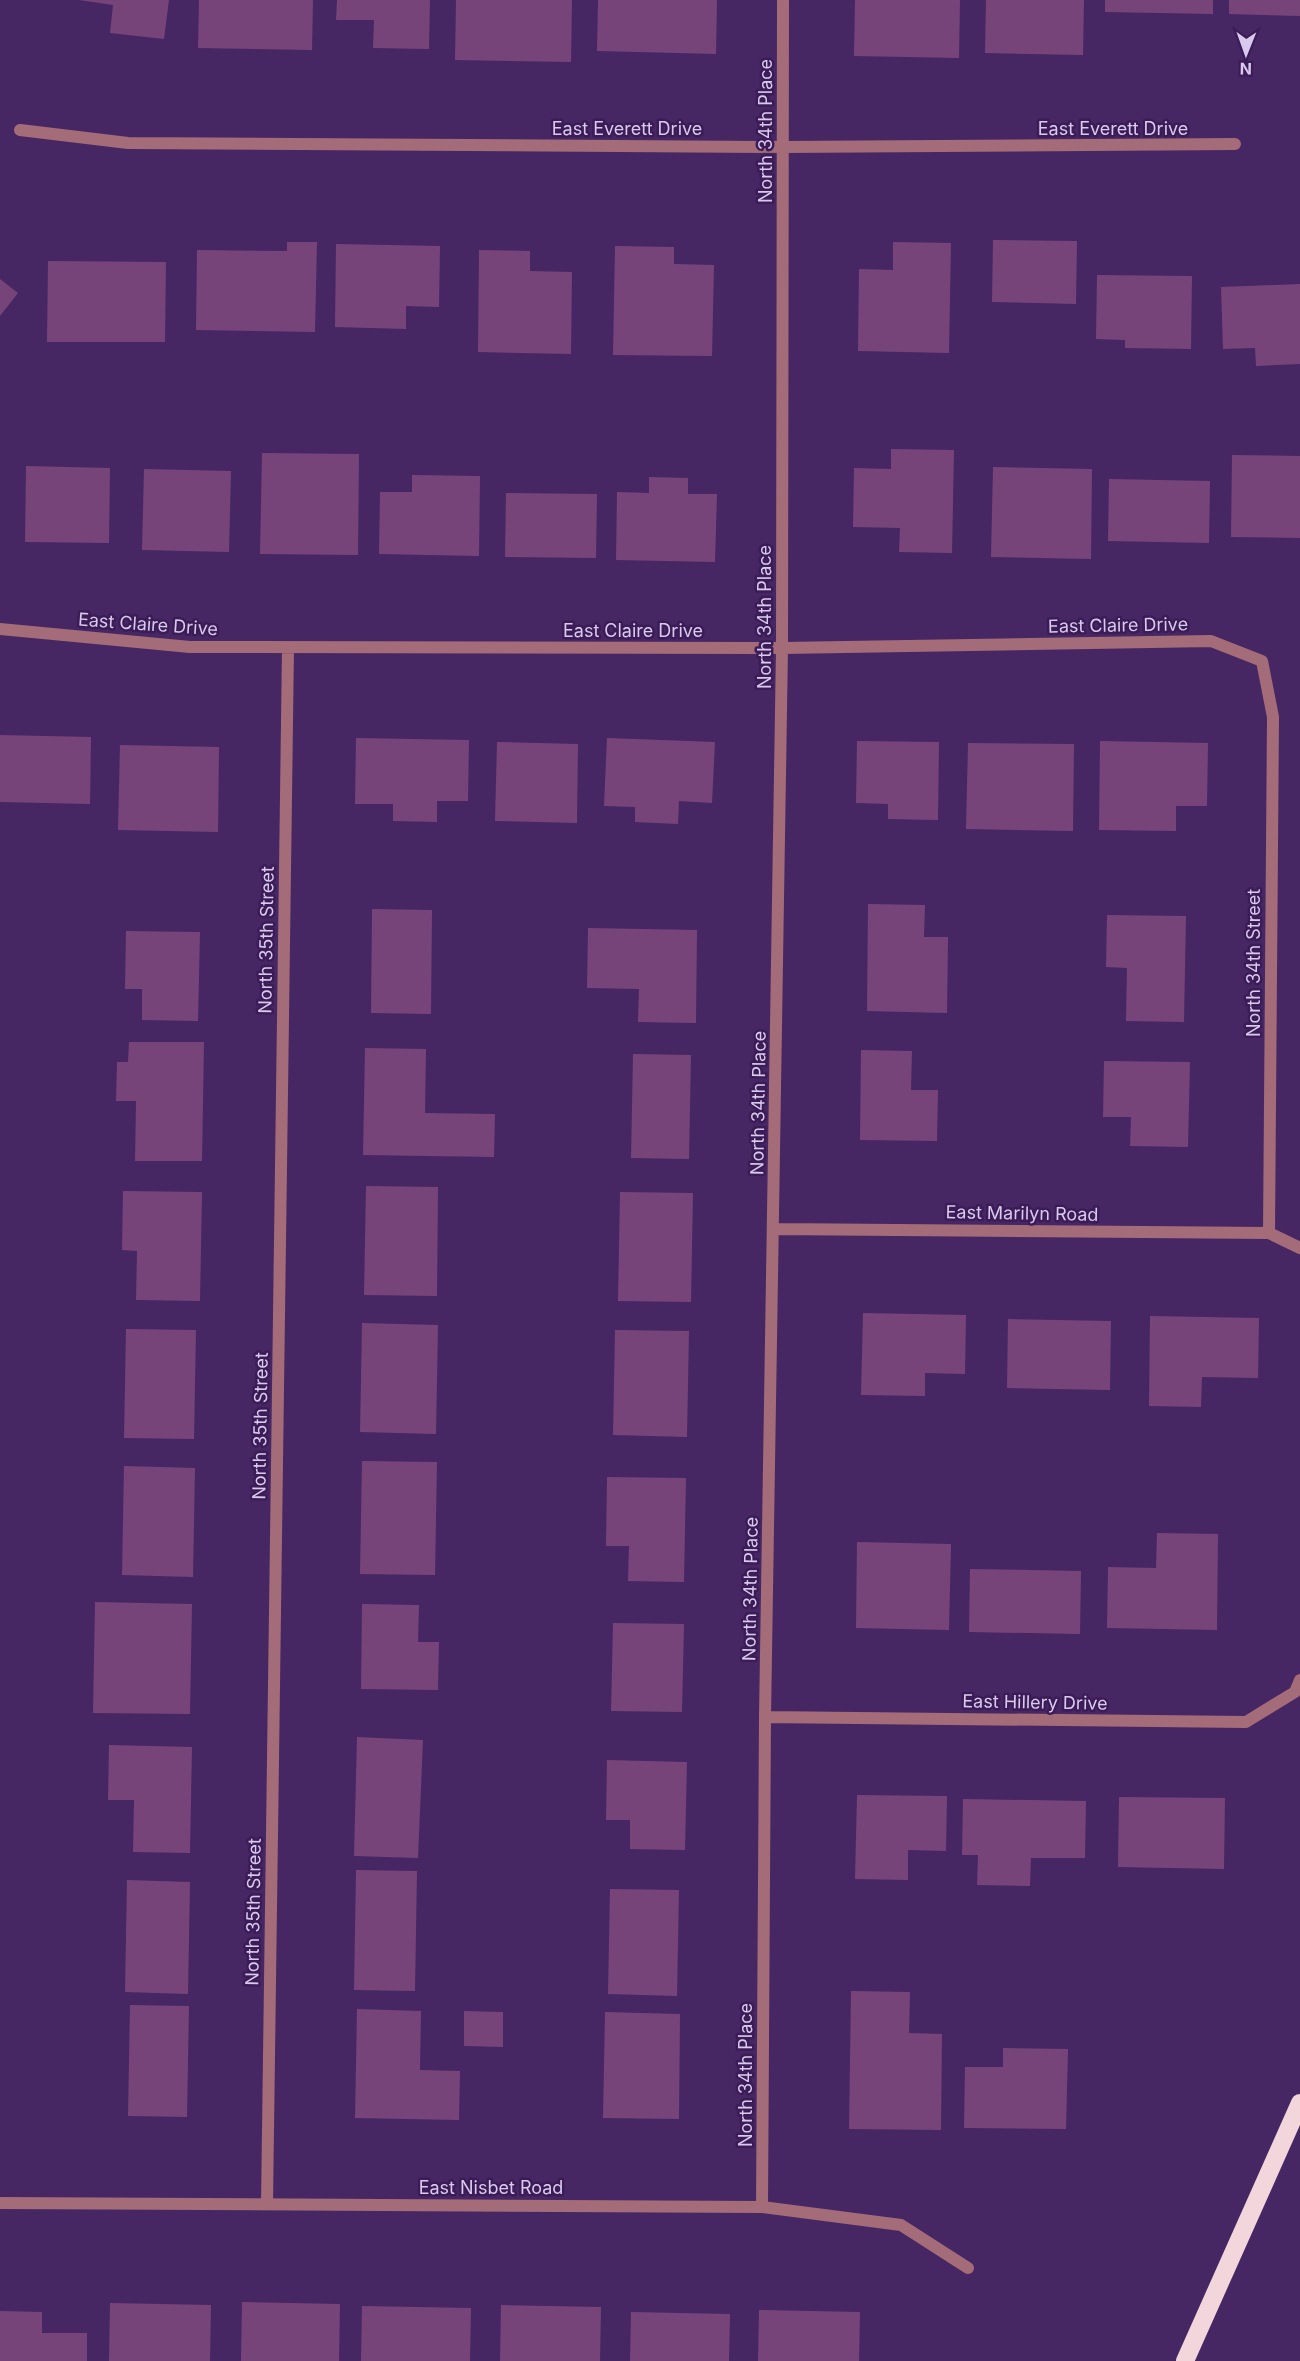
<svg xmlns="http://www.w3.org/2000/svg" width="1300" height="2361" font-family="Inter,sans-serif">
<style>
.building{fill:#77447a}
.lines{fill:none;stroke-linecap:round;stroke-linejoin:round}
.street{stroke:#a36c78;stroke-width:12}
.highway{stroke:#f2d6db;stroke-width:18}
.labels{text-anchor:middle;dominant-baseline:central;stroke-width:5;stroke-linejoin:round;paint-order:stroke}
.street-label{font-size:18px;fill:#d9caed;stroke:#3b1c57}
</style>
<rect width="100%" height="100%" fill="#462763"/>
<!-- building -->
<path class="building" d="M 79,0 L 169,0 L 164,39 L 110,33 L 113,5 Z
M 199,0 L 313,0 L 312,50 L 198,48 Z
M 337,0 L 430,0 L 429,49 L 373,48 L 374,20 L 336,20 Z
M 456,0 L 572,0 L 571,62 L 455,60 Z
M 598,0 L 717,0 L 716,54 L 597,51 Z
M 855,0 L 960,0 L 959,58 L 854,56 Z
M 986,0 L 1084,0 L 1083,55 L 985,53 Z
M 1105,0 L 1213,0 L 1213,14 L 1105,12 Z
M 1229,0 L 1300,0 L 1300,16 L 1229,14 Z
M 993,240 L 1077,241 L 1076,304 L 992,302 Z
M 287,242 L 317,242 L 315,332 L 196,330 L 197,250 L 287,251 Z
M 893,242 L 951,243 L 949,353 L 858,351 L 859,269 L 893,270 Z
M 336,244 L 440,246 L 439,307 L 406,306 L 406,329 L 335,327 Z
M 615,246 L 674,247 L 674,264 L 714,265 L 712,356 L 613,355 Z
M 479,250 L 530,251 L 530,271 L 572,272 L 571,354 L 478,352 Z
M 48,261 L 166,262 L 165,342 L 47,342 Z
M 1097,275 L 1192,276 L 1191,349 L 1125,348 L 1125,340 L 1096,339 Z
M 0,279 L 18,293 L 0,316 Z
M 1300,284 L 1300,364 L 1256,366 L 1255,348 L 1223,349 L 1221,287 Z
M 891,449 L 954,450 L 952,553 L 899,552 L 900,528 L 853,527 L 854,468 L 891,469 Z
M 262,453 L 359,454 L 358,555 L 260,554 Z
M 1232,455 L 1300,456 L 1300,538 L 1231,537 Z
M 26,466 L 110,468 L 109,543 L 25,542 Z
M 993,467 L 1092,469 L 1091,559 L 991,557 Z
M 144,469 L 231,471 L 229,552 L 142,550 Z
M 412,475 L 480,476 L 479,556 L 379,554 L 380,492 L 412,492 Z
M 649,477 L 688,478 L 688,494 L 717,494 L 715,562 L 616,560 L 617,492 L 649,493 Z
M 1109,479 L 1210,481 L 1209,543 L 1108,541 Z
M 506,493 L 597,494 L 596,558 L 505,557 Z
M 0,735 L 91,737 L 90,804 L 0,802 Z
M 356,738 L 469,740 L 468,801 L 437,801 L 437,822 L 393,821 L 393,804 L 355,804 Z
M 607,738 L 715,742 L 712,803 L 679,801 L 678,824 L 635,822 L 635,807 L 604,806 Z
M 857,741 L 939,742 L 938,820 L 888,819 L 888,804 L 856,803 Z
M 1100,741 L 1208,743 L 1207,806 L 1176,806 L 1176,831 L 1099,830 Z
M 497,742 L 578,744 L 577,823 L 495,821 Z
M 968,743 L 1074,744 L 1073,831 L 966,829 Z
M 120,745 L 219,747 L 218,832 L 118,830 Z
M 868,904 L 925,905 L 924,937 L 948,937 L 947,1013 L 867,1011 Z
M 372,909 L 432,910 L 431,1014 L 371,1013 Z
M 1107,915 L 1186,916 L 1184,1022 L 1126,1021 L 1127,968 L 1106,967 Z
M 588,928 L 697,930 L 696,1023 L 638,1022 L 639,989 L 587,988 Z
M 126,931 L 200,932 L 198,1021 L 142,1020 L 142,989 L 125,989 Z
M 129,1042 L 204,1042 L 202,1161 L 135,1161 L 136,1101 L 116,1101 L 117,1062 L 128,1062 Z
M 365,1048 L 426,1049 L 425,1113 L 495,1114 L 494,1157 L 363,1155 Z
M 861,1050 L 912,1051 L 911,1090 L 938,1090 L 937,1141 L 860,1140 Z
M 633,1054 L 691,1055 L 689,1159 L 631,1158 Z
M 1104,1061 L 1190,1062 L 1188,1147 L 1130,1146 L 1131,1117 L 1103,1117 Z
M 366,1186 L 438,1187 L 437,1296 L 364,1295 Z
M 123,1191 L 202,1192 L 200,1301 L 136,1300 L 137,1251 L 122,1250 Z
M 620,1192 L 693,1193 L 691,1302 L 618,1301 Z
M 863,1313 L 966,1315 L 965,1374 L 925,1373 L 925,1396 L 861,1395 Z
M 1150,1316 L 1259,1318 L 1258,1378 L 1202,1377 L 1201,1407 L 1149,1406 Z
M 1008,1319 L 1111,1321 L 1110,1390 L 1007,1388 Z
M 362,1323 L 438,1325 L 436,1434 L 360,1432 Z
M 126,1329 L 196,1330 L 194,1439 L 124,1438 Z
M 615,1330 L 689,1331 L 687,1437 L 613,1435 Z
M 362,1461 L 437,1462 L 435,1575 L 360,1574 Z
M 124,1466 L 195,1468 L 193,1577 L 122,1575 Z
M 607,1477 L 686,1478 L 684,1582 L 628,1581 L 629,1546 L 606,1546 Z
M 1157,1533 L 1218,1534 L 1217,1630 L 1107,1628 L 1108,1567 L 1156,1568 Z
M 857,1542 L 951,1544 L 949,1630 L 856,1628 Z
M 970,1569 L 1081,1571 L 1080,1634 L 969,1632 Z
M 95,1602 L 192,1604 L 190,1714 L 93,1713 Z
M 362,1604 L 419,1605 L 418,1642 L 439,1642 L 438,1690 L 361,1689 Z
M 613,1623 L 684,1624 L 682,1712 L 611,1711 Z
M 357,1737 L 423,1740 L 418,1858 L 354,1856 Z
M 109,1745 L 192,1747 L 190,1853 L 133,1852 L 134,1800 L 108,1800 Z
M 607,1760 L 687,1762 L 685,1850 L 630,1849 L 630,1820 L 606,1820 Z
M 857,1795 L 947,1796 L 946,1851 L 908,1850 L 908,1880 L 855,1879 Z
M 1119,1797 L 1225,1798 L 1224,1869 L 1118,1867 Z
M 963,1799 L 1086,1801 L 1085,1858 L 1031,1858 L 1030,1886 L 977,1885 L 978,1855 L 962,1855 Z
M 356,1870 L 417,1871 L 415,1991 L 354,1990 Z
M 127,1880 L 190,1882 L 188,1994 L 125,1992 Z
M 610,1889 L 679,1890 L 677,1996 L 608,1994 Z
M 851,1991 L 910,1992 L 909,2033 L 942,2034 L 941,2130 L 849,2129 Z
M 130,2005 L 189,2006 L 187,2117 L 128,2116 Z
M 357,2009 L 421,2011 L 420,2070 L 460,2071 L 459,2120 L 355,2118 Z
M 464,2011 L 503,2012 L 503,2047 L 464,2046 Z
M 605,2012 L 680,2014 L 679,2119 L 603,2118 Z
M 1003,2048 L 1068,2049 L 1066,2129 L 964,2128 L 965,2067 L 1003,2067 Z
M 242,2302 L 340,2304 L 339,2361 L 241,2361 Z
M 110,2303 L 211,2305 L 210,2361 L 109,2361 Z
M 501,2305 L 601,2307 L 600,2361 L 500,2361 Z
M 362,2306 L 471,2308 L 470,2361 L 361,2361 Z
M 759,2310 L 860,2312 L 859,2361 L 758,2361 Z
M 0,2311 L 42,2312 L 42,2333 L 87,2333 L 87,2361 L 0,2361 Z
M 631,2312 L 730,2314 L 729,2361 L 630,2361 Z"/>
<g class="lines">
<!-- street -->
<path class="street" d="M 20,130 L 128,143 L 783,147 L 1235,144
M 0,629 L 190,647 L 782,648 L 1211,641 L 1262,661 L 1273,717 L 1269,1233 L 1300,1248
M 774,1229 L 1269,1233
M 765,1717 L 1246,1722 L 1295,1692 L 1300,1680
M 0,2203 L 762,2207 L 901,2225 L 968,2268
M 267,2204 L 288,648
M 762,2207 L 765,1717 L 782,648 L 783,0"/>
<!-- highway -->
<path class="highway" d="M 1185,2361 L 1300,2103"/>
</g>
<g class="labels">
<!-- street labels -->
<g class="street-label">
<text x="627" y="128">East Everett Drive</text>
<text x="1113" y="128">East Everett Drive</text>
<text transform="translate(765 131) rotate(-90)">North 34th Place</text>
<text transform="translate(764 617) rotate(-90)">North 34th Place</text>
<text transform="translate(148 624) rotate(4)">East Claire Drive</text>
<text transform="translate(1118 625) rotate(-1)">East Claire Drive</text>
<text x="633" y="630">East Claire Drive</text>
<text transform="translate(266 940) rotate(-89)">North 35th Street</text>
<text transform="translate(1253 963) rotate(-90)">North 34th Street</text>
<text transform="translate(758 1103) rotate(-89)">North 34th Place</text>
<text transform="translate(1022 1213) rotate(1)">East Marilyn Road</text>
<text transform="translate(260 1426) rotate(-89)">North 35th Street</text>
<text transform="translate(750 1589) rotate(-89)">North 34th Place</text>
<text transform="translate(1035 1702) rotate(1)">East Hillery Drive</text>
<text transform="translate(253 1912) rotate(-89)">North 35th Street</text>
<text transform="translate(745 2075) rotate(-90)">North 34th Place</text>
<text x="491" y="2187">East Nisbet Road</text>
</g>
</g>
<!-- north arrow -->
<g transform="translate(1246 54) rotate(181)" stroke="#3b1c57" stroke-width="4.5" paint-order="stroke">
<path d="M0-4.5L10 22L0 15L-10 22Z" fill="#d9caed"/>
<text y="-9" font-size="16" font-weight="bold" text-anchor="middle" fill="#d9caed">N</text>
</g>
</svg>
